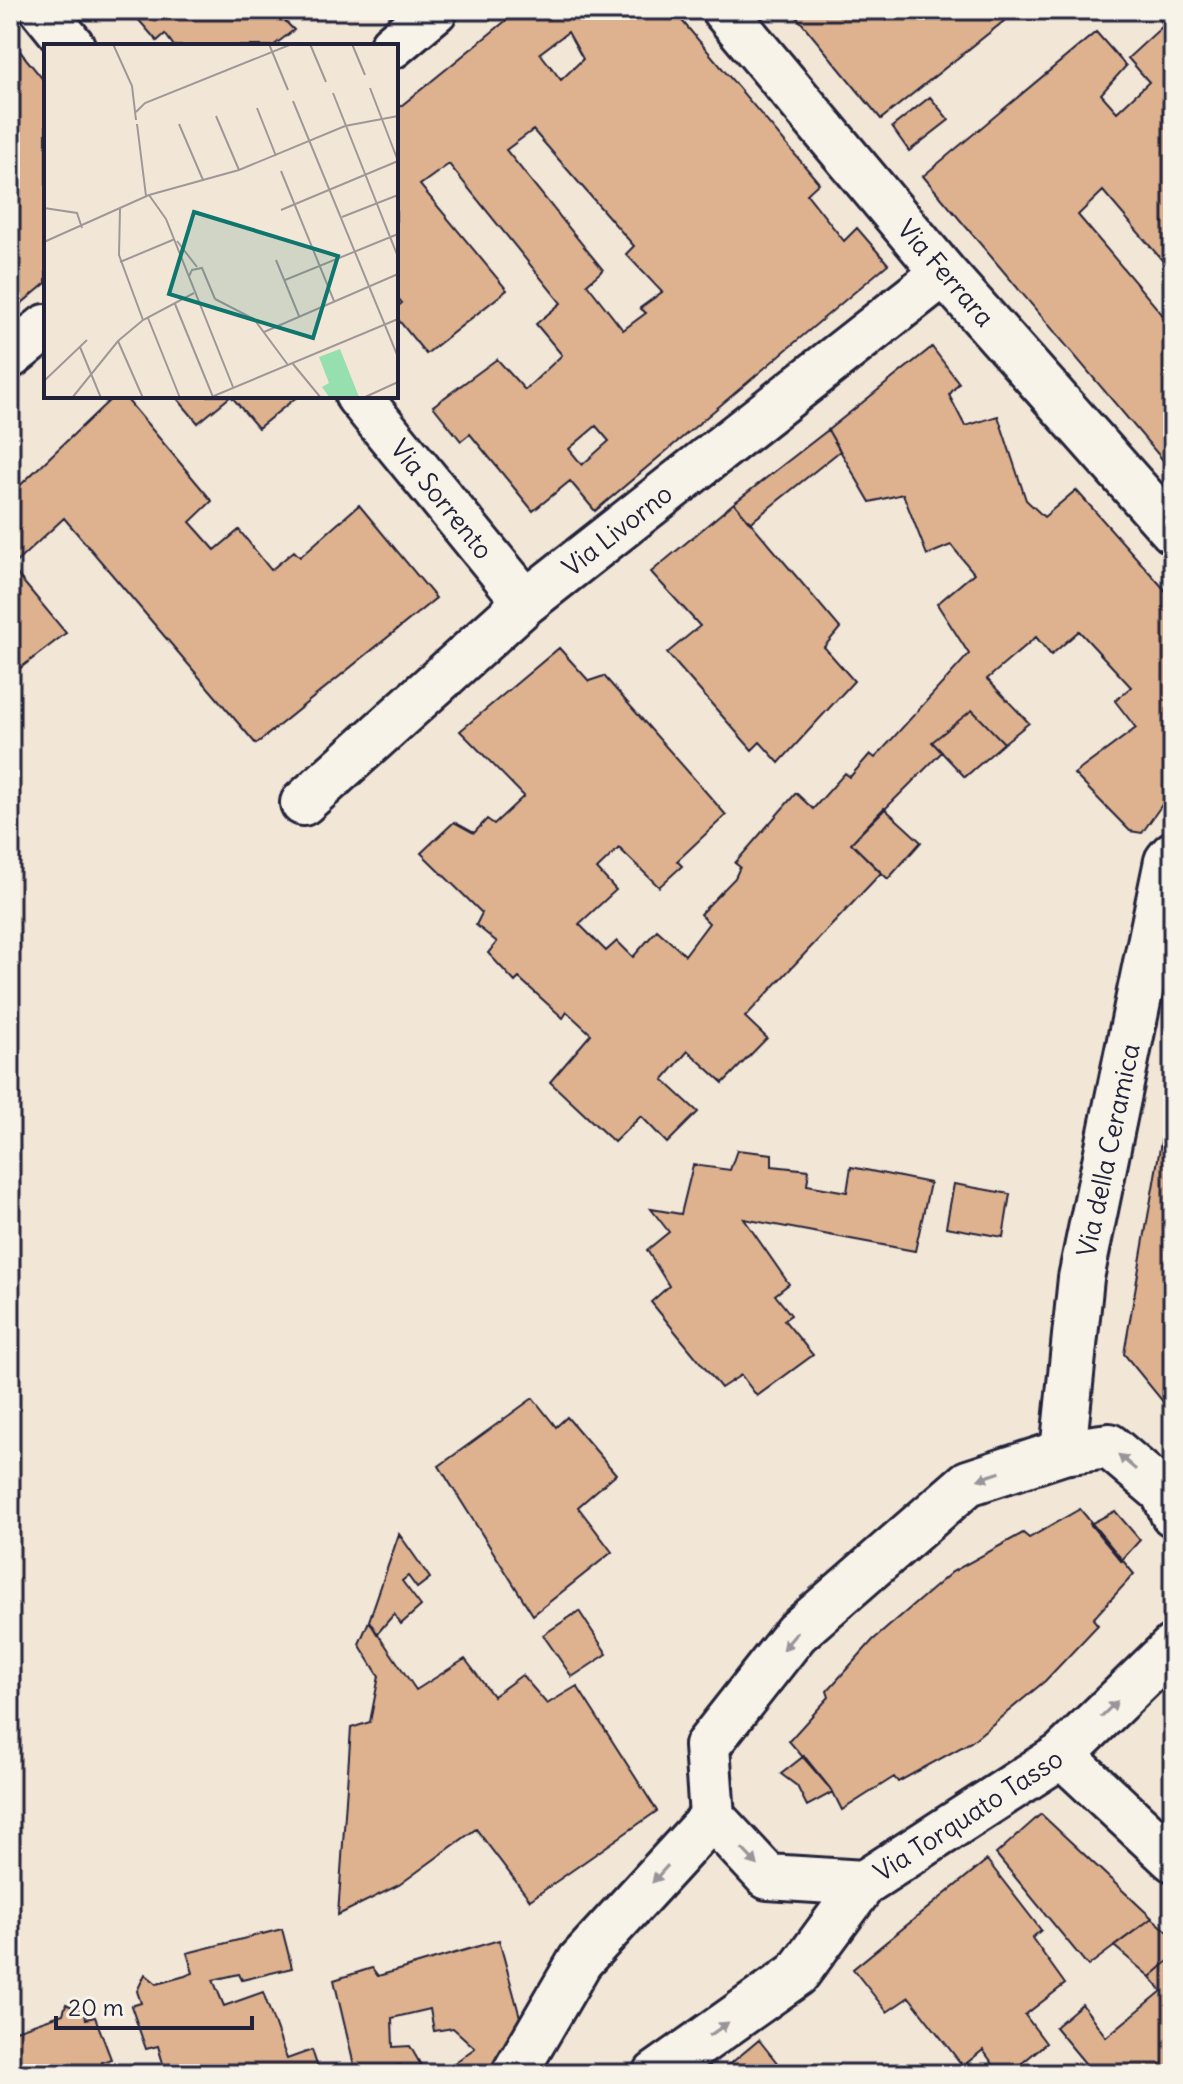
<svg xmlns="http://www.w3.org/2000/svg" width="1183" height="2084" font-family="Delius,sans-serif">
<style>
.building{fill:#deb28f;stroke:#22223b;stroke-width:2;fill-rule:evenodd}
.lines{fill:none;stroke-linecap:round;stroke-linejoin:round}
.minor-casing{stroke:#22223b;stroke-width:50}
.minor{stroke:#f7f3e8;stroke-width:44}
.oneway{fill:#97959a}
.labels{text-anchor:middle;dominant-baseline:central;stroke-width:6;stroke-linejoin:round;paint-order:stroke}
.street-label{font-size:26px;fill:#22223b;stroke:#f7f3e8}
.inset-road{fill:none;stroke:#9f9898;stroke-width:2}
.view{fill:#0f766e;fill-opacity:0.15;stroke:#0f766e;stroke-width:4}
.inset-edge{fill:none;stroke:#22223b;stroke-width:4}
</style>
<rect width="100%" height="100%" fill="#f2e6d6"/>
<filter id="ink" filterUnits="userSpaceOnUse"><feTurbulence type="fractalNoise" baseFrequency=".0125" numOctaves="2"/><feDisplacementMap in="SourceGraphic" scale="16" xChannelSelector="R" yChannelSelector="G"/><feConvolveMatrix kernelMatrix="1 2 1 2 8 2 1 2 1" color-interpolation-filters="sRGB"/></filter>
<g filter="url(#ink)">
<!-- building -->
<path class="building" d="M 130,10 L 296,10 L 284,20 L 294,30 L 273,46 L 174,46 L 165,34 L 157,41 Z
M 519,10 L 673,10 L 819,183 L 807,194 L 844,241 L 857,228 L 888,264 L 595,511 L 570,481 L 533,511 L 470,434 L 461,441 L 433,406 L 497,359 L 525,390 L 562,355 L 536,324 L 561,303 L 449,164 L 420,185 L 507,290 L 426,354 L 396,317 L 396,308 L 402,303 L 396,296 L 396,110 ZM 568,32 L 583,59 L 561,80 L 540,53 ZM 533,130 L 634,246 L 626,254 L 662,292 L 640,308 L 646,313 L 623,330 L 587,284 L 603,270 L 506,150 ZM 596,426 L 609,441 L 582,465 L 569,449 Z
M 791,10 L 1003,10 L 1009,17 L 881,119 Z
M 1152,10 L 1173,10 L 1173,273 L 1103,191 L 1078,215 L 1173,327 L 1173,472 L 923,176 L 1096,32 L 1126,66 L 1101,94 L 1117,112 L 1149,82 L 1128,58 L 1164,25 Z
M 10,39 L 46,83 L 46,283 L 10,313 Z
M 930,97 L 949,120 L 909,151 L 892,127 Z
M 932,347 L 959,383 L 949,395 L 965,426 L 998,416 L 1026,500 L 1044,517 L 1076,490 L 1173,599 L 1173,789 L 1142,833 L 1130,831 L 1074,774 L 1136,728 L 1115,701 L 1131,687 L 1079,631 L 1051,655 L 1036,637 L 987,679 L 1029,723 L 1004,743 L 972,710 L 932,742 L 942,752 L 851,843 L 881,873 L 745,1017 L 767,1038 L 723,1083 L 688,1051 L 663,1080 L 698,1112 L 667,1143 L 641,1116 L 614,1142 L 550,1082 L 591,1034 L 567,1012 L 563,1018 L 519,978 L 515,982 L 488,953 L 497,942 L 476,925 L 482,913 L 421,853 L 454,822 L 474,833 L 487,819 L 494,824 L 524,796 L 460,731 L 559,648 L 589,681 L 604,676 L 726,815 L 677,861 L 682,866 L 659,887 L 619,848 L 597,869 L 616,890 L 579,924 L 606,951 L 617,941 L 633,957 L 657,930 L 685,955 L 709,923 L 700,914 L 735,878 L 740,867 L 735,863 L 796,793 L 813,809 L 845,773 L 850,777 L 870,754 L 875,758 L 969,654 L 937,604 L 974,573 L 951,545 L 927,555 L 903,494 L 870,502 L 828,430 Z
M 114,396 L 124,396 L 212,501 L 190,522 L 215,550 L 239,530 L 271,570 L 294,551 L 300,557 L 359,505 L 436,598 L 256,744 L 64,518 L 11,567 L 66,633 L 10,676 L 10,495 Z
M 175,396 L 231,396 L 198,423 Z
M 231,396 L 298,396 L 258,428 Z
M 828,430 L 840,451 L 750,523 L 734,503 Z
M 734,503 L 840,628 L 824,647 L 854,681 L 779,763 L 760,742 L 752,750 L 667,653 L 700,626 L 651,572 Z
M 972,710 L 1004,743 L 965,777 L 932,742 Z
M 884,808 L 921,842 L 888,879 L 851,843 Z
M 1173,1073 L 1173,1313 L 1169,1316 L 1173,1321 L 1173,1414 L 1124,1354 Z
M 737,1150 L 772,1154 L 772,1166 L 809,1170 L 807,1185 L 847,1192 L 851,1167 L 930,1183 L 915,1251 L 744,1219 L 789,1284 L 775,1295 L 791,1315 L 784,1320 L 813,1355 L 757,1396 L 741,1375 L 721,1388 L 651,1302 L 669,1286 L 647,1250 L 669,1232 L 651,1209 L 681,1214 L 693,1165 L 730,1170 Z
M 954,1184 L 1010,1194 L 1003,1237 L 946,1227 Z
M 533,1398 L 556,1427 L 567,1417 L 616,1474 L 578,1507 L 612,1552 L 533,1615 L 439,1466 Z
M 1080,1509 L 1134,1574 L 1093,1619 L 1098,1625 L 1045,1681 L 971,1742 L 898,1782 L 894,1777 L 842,1810 L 833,1792 L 789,1741 L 829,1697 L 827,1691 L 873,1640 L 952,1572 L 1023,1533 L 1029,1538 Z
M 1115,1511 L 1140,1540 L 1121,1561 L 1090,1524 Z
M 399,1534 L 430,1578 L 417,1588 L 408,1576 L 402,1581 L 421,1606 L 401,1624 L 394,1614 L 377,1634 L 369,1621 Z
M 579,1611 L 607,1654 L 572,1677 L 543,1635 Z
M 369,1621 L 416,1690 L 465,1659 L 493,1696 L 522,1675 L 547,1704 L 577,1686 L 657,1811 L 530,1900 L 476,1829 L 399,1885 L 338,1915 L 351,1728 L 370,1722 L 379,1676 L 359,1644 Z
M 804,1756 L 833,1792 L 807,1806 L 797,1786 L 781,1774 Z
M 1041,1814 L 1152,1918 L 1088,1966 L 996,1854 Z
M 987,1860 L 1041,1930 L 1032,1938 L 1065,1984 L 1025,2015 L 1046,2043 L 1009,2074 L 1000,2074 L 983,2050 L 963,2066 L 909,1997 L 887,2012 L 853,1969 Z
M 1152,1918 L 1173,1936 L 1173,1957 L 1150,1977 L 1114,1946 Z
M 282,1929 L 292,1968 L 242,1980 L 239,1974 L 213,1980 L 224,2006 L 263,1992 L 287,2059 L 312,2050 L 320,2074 L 166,2074 L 158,2046 L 146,2049 L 131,2006 L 141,2003 L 137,1991 L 145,1974 L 157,1984 L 185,1976 L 193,1973 L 187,1953 Z
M 499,1940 L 523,2028 L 492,2074 L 446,2074 L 446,2069 L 475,2048 L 453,2028 L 434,2031 L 430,2009 L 392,2018 L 393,2047 L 410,2046 L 426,2074 L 403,2074 L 400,2065 L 356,2074 L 334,1980 L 372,1968 L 378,1976 Z
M 1173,1957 L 1173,2074 L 1094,2074 L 1055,2027 L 1082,2004 L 1106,2037 L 1162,1991 L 1150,1977 Z
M 66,2004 L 85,2013 L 86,2019 L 95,2017 L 111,2059 L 102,2062 L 107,2074 L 10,2074 L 10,2032 L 63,2014 Z
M 759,2040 L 786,2074 L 718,2074 Z"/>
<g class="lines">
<!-- minor casing -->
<g class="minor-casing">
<path id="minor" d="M 43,10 L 72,46
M 724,10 L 944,273 L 1173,531
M 392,46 L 435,10
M 10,356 L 46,327
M 358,396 L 526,602
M 303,803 L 526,602 L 944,273
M 1063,1452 L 1081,1278 L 1167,861 L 1173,854
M 1062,1755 L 1173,1859
M 864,1883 L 768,1877 L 712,1817 L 707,1746 L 796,1633 L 968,1483 L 1063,1452 L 1109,1446 L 1163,1492 L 1173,1514
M 514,2074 L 580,1961 L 712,1817
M 656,2074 L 797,1974 L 864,1883 L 1062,1755 L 1173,1647"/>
</g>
<!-- minor -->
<use href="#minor" class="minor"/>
</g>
<!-- one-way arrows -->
<defs><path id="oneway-solid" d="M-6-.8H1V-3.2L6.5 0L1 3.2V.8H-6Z" transform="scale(2)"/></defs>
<g class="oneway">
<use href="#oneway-solid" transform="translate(1127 1462) rotate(-139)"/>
<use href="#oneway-solid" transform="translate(989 1476) rotate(162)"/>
<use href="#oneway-solid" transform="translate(790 1641) rotate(130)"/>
<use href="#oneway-solid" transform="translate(1109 1709) rotate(-44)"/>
<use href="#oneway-solid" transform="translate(750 1857) rotate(47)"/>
<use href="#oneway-solid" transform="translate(660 1874) rotate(132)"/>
<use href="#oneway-solid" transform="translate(719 2029) rotate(-35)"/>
</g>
</g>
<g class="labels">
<!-- street labels -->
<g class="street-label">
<text transform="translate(946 273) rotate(49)">Via Ferrara</text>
<text transform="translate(442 499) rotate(51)">Via Sorrento</text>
<text transform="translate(617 530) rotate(-38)">Via Livorno</text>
<text transform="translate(1108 1150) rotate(-78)">Via della Ceramica</text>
<text transform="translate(968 1815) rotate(-33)">Via Torquato Tasso</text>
</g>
</g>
<!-- overview -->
<g transform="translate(44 44)">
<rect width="354" height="354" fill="#f2e6d6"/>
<path d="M 296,305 L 315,353 L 312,354 L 286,354 L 278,343 L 285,339 L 275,313 Z" fill="#96dfae"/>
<path class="inset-road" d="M 69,0 L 88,42 L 92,76M 225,0 L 244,46M 266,0 L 282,38M 308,0 L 321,31M 326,44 L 354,117M 289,49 L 354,213M 249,57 L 354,313M 213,64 L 232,112M 92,68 L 101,59 L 248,0M 172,72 L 195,126M 93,80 L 102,152M 135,80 L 159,136M 237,127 L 290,257M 105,151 L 122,175 L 189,343M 0,164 L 33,169 L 38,184M 76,165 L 75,211 L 99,276M 237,166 L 354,117M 298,173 L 354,151M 133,197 L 153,223M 0,198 L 105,151 L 195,126 L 301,82 L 354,72M 232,216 L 255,272M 76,218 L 131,195M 145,232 L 148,226 L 158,224 L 171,255M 241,236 L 354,190M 171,255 L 210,275 L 244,321M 131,260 L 169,353M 104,274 L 136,354M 220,288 L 354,230M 74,297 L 99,354M 36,303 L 57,354M 249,320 L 277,354M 0,337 L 43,296M 28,354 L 74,297 L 99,276 L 150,249M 165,354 L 354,275M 319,354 L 354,338"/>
<path class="view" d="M 150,168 L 294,212 L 269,294 L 125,250 Z"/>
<rect width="354" height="354" class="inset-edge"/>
</g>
<!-- margin -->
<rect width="1183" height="2084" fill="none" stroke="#f7f3e8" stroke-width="40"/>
<rect x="20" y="20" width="1143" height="2044" fill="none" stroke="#22223b" stroke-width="3" filter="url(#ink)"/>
<!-- scale -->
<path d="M56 2016v12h196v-12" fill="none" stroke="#22223b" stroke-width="4"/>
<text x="68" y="2016" font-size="24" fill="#22223b" stroke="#f7f3e8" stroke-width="6" paint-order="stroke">20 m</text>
</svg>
